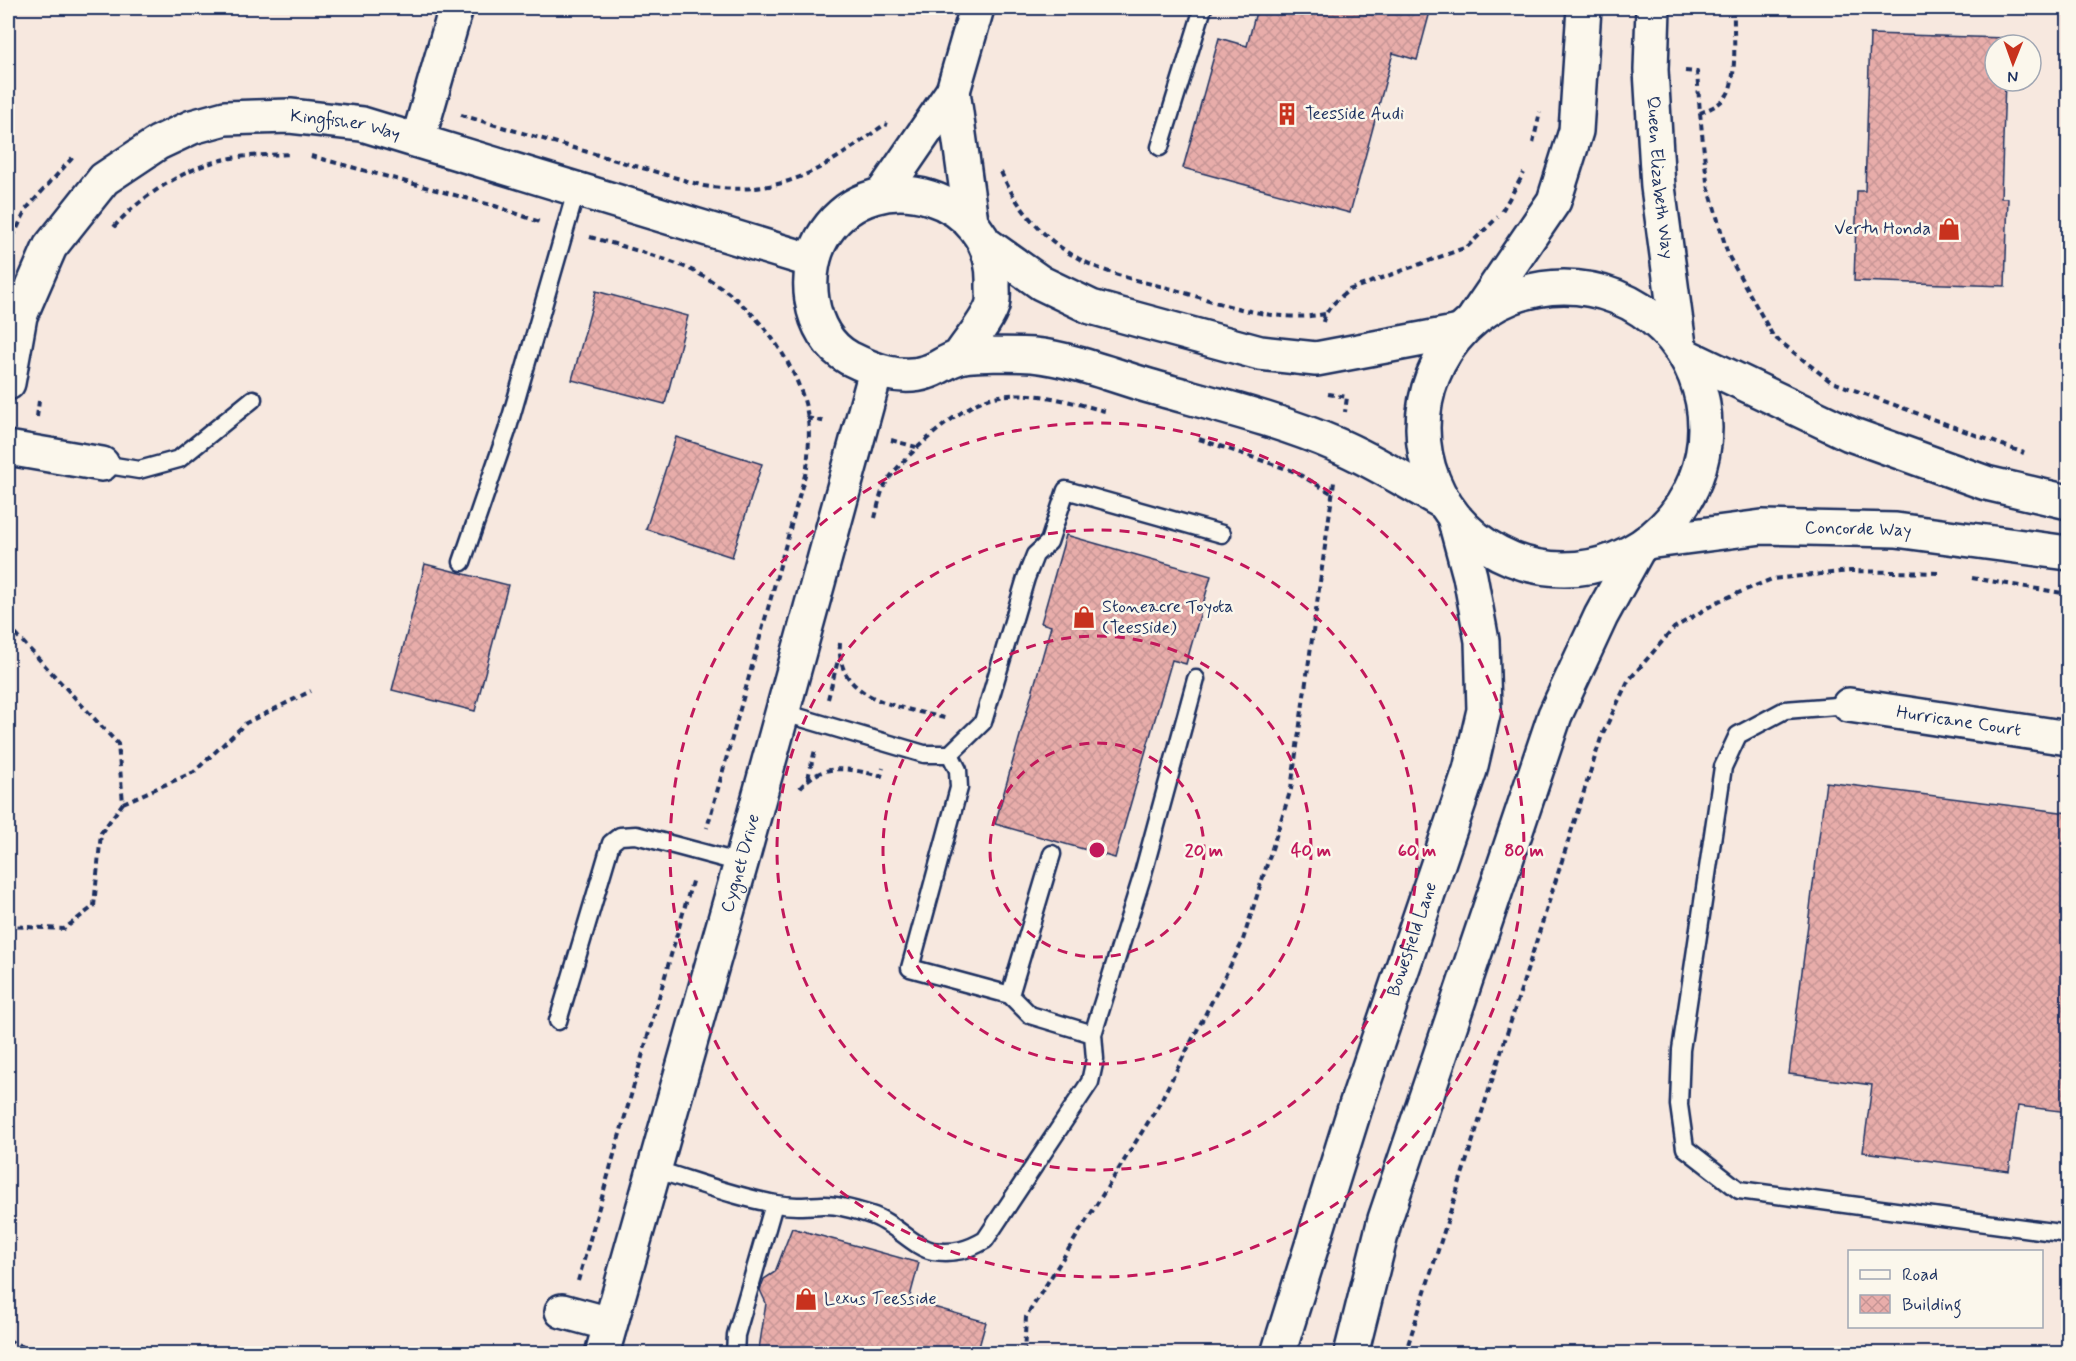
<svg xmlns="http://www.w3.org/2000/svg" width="2076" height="1361" font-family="Mynerve,sans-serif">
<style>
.building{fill:url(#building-cross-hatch);stroke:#1b2f5e;stroke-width:1.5}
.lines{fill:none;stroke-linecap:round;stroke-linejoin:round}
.service-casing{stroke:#1b2f5e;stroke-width:21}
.minor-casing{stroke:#1b2f5e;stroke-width:38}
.tertiary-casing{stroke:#1b2f5e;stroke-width:38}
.primary-casing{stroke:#1b2f5e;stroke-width:38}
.path{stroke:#1b2f5e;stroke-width:4;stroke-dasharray:6 4.5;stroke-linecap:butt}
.service{stroke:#fbf7ec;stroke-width:16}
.minor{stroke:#fbf7ec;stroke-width:33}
.tertiary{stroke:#fbf7ec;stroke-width:33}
.primary{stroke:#fbf7ec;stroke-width:33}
.ring{fill:none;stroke:#c2185b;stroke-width:3;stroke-dasharray:10 8}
.labels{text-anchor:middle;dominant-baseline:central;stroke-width:5;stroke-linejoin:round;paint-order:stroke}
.poi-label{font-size:18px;fill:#1b2f5e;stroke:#fbf7ec;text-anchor:start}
.street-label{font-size:18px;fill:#1b2f5e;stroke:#fbf7ec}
.centre{fill:#c2185b;stroke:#fbf7ec;stroke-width:3}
.ring-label{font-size:18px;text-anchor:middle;font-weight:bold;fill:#c2185b;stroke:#fbf7ec;stroke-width:5;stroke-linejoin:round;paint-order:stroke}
</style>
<defs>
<pattern id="building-cross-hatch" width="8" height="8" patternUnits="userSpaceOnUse" patternTransform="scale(1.5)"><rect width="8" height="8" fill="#e8adaa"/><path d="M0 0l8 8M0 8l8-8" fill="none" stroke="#c69595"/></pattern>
</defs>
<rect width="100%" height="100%" fill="#f7e8df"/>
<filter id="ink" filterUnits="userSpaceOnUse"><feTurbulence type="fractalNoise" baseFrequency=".0167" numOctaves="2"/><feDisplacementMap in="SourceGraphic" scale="12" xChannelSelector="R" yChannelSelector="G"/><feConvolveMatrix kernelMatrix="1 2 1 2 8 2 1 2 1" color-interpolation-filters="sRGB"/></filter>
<g filter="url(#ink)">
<!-- building -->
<path class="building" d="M 1257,8 L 1431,8 L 1417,60 L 1393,53 L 1350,213 L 1183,168 L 1219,38 L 1247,46 Z
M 1870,34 L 2006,38 L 2006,45 L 1995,45 L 1995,81 L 2005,81 L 2001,198 L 2008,198 L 2005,286 L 1854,281 L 1857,191 L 1865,191 Z
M 596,291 L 688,316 L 665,404 L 572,380 Z
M 676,437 L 762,464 L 732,557 L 646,529 Z
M 1066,535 L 1211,576 L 1186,664 L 1172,660 L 1115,858 L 995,824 L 1051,626 L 1041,623 Z
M 425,564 L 508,585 L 475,711 L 392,690 Z
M 1826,782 L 2068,813 L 2068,1112 L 2018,1106 L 2009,1171 L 1863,1152 L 1872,1085 L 1789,1074 Z
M 792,1228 L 919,1263 L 909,1300 L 986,1322 L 977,1354 L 770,1354 L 759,1349 L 766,1303 L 760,1290 L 764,1279 L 775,1272 Z"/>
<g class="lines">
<!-- service casing -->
<g class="service-casing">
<path id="service" d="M 1160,147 L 1203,8
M 102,464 L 139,470 L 179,459 L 253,399
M 462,562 L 507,431 L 577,188
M 1849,705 L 1785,710 L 1738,735 L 1723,767 L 1681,1050 L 1679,1105 L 1685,1148 L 1739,1190 L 2068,1234
M 781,712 L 924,754 L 950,754 L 958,770 L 959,788 L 910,968 L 1010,995 L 1030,1015 L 1093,1034 L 1142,877 L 1196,679
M 950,754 L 983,722 L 1026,578 L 1035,555 L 1049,542 L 1066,490 L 1222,534
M 1010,995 L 1052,854
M 558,1021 L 611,843 L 620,836 L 636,835 L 741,863
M 653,1169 C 694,1181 735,1197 776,1204 C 793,1207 805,1206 822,1205 C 837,1204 856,1210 871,1215 C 894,1222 914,1248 933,1251 C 954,1254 968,1250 985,1240 L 1090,1082 L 1095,1059 L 1093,1034
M 735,1354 L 736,1335 L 774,1204"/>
</g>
<!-- minor casing -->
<g class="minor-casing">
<g id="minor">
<path d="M 953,91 L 977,8"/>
<path d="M 418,140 L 456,8"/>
<path d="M 883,193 L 953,91 L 971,221"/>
<path d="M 986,244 L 1041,283 L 1091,307 L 1260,353 L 1316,359 L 1460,332"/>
<path d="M 959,357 C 969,341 986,323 992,306 C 994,300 993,291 993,285 C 997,196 876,159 826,232 C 800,269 807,335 849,358 C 873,370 901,381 927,372 C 938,369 946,361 957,358 C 968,353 1019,354 1033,355 C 1072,359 1112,375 1149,386 C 1212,404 1277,419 1337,445 C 1373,460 1408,483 1443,502"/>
<path id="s1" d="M 8,383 L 20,316 L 50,247 L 104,179 L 158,143 L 192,127 L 225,118 L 290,116 L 362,124 L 813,261"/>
<path d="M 8,448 L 102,464"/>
<path id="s2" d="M 1849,705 L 2068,738"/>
<path d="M 562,1311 L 610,1324"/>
<path id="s3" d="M 602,1354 L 741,863 L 876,371"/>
</g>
</g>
<!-- tertiary casing -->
<g class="tertiary-casing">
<g id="tertiary">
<path id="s4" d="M 1653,8 L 1651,70 L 1658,187 L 1679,345"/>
<path d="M 1475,317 L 1554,201 L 1576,131 L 1584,8"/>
</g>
</g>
<!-- primary casing -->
<g class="primary-casing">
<g id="primary">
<circle cx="1564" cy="428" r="141"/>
<path d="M 1686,356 L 1850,434 L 1986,483 L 2068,502"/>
<path id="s5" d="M 1647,542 L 1762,527 L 1896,530 L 2068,553"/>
<path id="s6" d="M 1278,1354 L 1354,1111 L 1470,770 L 1484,710 L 1482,641 L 1470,576 L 1454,517"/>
<path d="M 1351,1354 L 1385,1219 L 1555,715 L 1601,616 L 1638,549"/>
</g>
</g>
<!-- path -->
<path class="path" d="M 1685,71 L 1697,72 L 1700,113 C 1711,108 1720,105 1727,95 C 1738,78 1733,29 1734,8
M 1700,113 L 1707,182 L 1728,255 L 1773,336 L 1830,381 L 2024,453
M 461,115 L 704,186 C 783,198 824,169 885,124 L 888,125
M 1533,143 L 1540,112
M 311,156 L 495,206 L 540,222
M 1001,172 C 1016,206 1043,239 1076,257 C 1105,274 1140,281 1172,289 C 1220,303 1274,324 1325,314
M 1502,211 L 1524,173
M 114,227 C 140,196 191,164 232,158 C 252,155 272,155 292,154
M 590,237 C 621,246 652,254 682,266 C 738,288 786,343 804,400 C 811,422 809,445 807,468 L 707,828
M 8,247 L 27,208 L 74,156
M 1323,322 C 1326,308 1338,299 1349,290 L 1467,247 L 1498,217
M 1328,394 L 1347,397 L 1345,412
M 37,417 L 39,401
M 807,418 L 826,422
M 1199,439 L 1293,471 L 1333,494
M 891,440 L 916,447
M 875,518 C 878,507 880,493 886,483 C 900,459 960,407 987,399 C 1025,387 1071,402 1108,412
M 1972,578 L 2068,594
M 8,626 L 118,744 L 123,803 L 101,833 L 94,906 L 64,929 L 8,926
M 840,643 C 835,702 904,707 948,719
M 828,699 L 838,660
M 808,778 L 815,750
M 800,788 C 823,761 850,769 881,776 L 883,768
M 123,803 L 194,772 L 246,723 L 311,691
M 578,1281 L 693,878
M 8,1340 L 21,1346 L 91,1354
M 1024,1354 L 1026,1317 L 1157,1108 L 1242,943 L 1291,789 L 1334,482
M 1405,1354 L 1602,735 L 1628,681 L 1674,628 L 1719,601 L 1772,579 L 1851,571 L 1938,573"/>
<!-- service -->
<use href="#service" class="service"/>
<!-- minor -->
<use href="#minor" class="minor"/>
<!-- tertiary -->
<use href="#tertiary" class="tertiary"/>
<!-- primary -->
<use href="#primary" class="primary"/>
</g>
</g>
<!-- distance rings -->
<g class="ring">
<circle cx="1097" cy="850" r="107"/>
<circle cx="1097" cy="850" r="214"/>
<circle cx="1097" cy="850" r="320"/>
<circle cx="1097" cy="850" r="427"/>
</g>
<!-- icons -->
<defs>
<g id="building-bare" transform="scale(1.8)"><path d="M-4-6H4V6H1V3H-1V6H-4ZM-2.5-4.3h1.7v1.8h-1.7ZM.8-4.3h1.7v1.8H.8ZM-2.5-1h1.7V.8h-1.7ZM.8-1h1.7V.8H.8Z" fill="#c8321e" stroke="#fbf7ec" stroke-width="2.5" paint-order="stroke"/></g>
<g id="shop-bare" transform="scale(1.8)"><path d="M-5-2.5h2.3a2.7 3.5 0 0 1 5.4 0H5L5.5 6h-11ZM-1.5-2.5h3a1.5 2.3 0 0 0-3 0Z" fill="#c8321e" stroke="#fbf7ec" stroke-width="2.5" paint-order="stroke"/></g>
</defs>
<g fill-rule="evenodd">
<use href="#building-bare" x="1287" y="114"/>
<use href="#shop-bare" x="1949" y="229"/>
<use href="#shop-bare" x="1084" y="617"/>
<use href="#shop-bare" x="806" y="1299"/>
</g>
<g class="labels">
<!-- poi labels -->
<g class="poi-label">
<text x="1305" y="114">Teesside Audi</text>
<text x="1931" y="229" text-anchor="end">Vertu Honda</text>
<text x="1102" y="607">Stoneacre Toyota<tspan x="1102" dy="21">(Teesside)</tspan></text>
<text x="824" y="1299">Lexus Teesside</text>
</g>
<!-- street labels -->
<g class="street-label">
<text stroke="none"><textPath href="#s1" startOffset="488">Kingfisher Way</textPath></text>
<text stroke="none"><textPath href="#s4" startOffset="170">Queen Elizabeth Way</textPath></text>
<text stroke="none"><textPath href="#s5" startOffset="212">Concorde Way</textPath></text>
<text stroke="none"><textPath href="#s2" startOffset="111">Hurricane Court</textPath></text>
<text stroke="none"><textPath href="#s3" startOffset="510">Cygnet Drive</textPath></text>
<text stroke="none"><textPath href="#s6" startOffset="436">Bowesfield Lane</textPath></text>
</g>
</g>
<circle cx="1097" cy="850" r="9" class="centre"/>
<g class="ring-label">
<text x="1204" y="856">20 m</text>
<text x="1311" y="856">40 m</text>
<text x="1417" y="856">60 m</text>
<text x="1524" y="856">80 m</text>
</g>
<!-- margin -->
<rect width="2076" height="1361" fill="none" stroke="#fbf7ec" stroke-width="30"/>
<rect x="15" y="15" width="2046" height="1331" fill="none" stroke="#1b2f5e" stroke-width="2" filter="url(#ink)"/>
<!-- legend -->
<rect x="1848" y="1250" width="195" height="78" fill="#fbf7ec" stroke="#a1a7b3" stroke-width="1.5"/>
<rect x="1860" y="1270" width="30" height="9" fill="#fbf7ec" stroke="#a1a7b3" stroke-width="1.5"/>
<text x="1902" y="1280" font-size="18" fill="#1b2f5e">Road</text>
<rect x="1860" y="1295" width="30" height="18" fill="url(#building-cross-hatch)" stroke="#a1a7b3" stroke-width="1.5"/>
<text x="1902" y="1310" font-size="18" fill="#1b2f5e">Building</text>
<!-- north arrow -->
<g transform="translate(2013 63) rotate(181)"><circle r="28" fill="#fbf7ec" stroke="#a1a7b3" stroke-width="1.5"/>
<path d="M0-4.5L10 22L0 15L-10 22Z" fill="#c8321e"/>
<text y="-9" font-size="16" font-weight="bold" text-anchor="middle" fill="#1b2f5e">N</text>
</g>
</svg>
